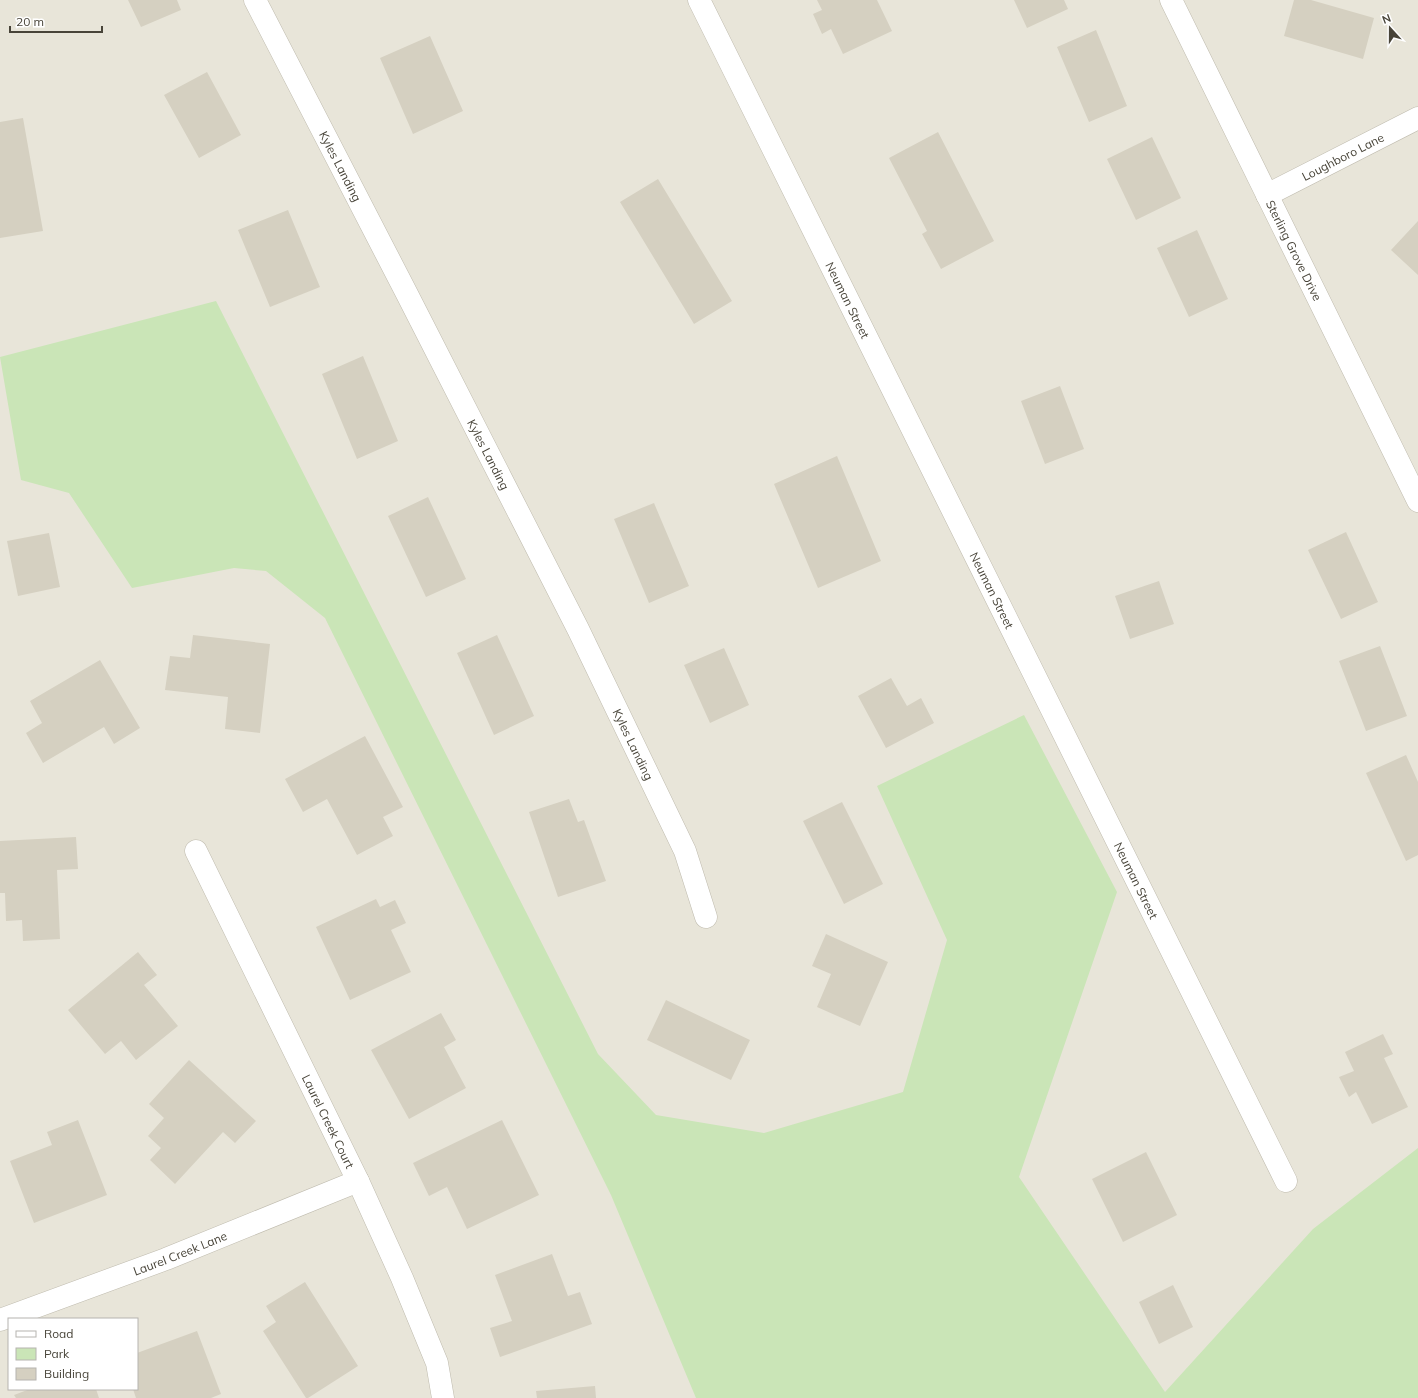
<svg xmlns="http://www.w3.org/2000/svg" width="1418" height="1398" font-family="Mulish,sans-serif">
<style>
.residential{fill:#e8e5d9;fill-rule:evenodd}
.green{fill:#cae5b7}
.building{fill:#d5d0c1}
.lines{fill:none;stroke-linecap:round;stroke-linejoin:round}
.street-casing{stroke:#bfbbae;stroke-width:23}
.street{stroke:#fff;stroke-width:22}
.labels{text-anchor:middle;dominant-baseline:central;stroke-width:4;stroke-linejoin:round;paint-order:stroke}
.street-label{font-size:12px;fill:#484439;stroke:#fff}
</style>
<rect width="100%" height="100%" fill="#f4f2eb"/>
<!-- residential -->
<path class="residential" d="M 0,0 L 1418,0 L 1418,1191 L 1196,1398 L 0,1398 ZM 9,1319 L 137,1319 L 137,1389 L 9,1389 Z"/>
<!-- green -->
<path class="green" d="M 216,301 L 598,1054 L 656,1115 L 764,1133 L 903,1092 L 947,940 L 877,786 L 1024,715 L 1117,892 L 1019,1177 L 1165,1392 L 1313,1229 L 1418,1148 L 1418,1398 L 696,1398 L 611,1195 L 325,618 L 266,571 L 234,568 L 132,588 L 69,493 L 21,480 L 0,357 Z"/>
<!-- building -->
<path class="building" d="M 128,0 L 177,0 L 181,10 L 141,27 Z
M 817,0 L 877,0 L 892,31 L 843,54 L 831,29 L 822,34 L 813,14 L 822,10 Z
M 1014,0 L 1064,0 L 1068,9 L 1027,28 Z
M 1294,0 L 1311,0 L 1374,18 L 1363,59 L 1284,36 Z
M 1096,30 L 1127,106 L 1089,122 L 1057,47 Z
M 430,36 L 463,111 L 413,134 L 380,58 Z
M 207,72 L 241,135 L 199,158 L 164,95 Z
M 23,118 L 43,231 L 0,238 L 0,122 Z
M 938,132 L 994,241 L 941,269 L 922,234 L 927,231 L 889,158 Z
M 1152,137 L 1181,198 L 1136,220 L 1107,159 Z
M 658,179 L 732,301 L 694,324 L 620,202 Z
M 288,210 L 320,287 L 270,307 L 238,230 Z
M 1418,221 L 1418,275 L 1391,250 Z
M 1197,230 L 1228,299 L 1189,317 L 1157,248 Z
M 363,356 L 398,441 L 357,459 L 322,374 Z
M 1060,386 L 1084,449 L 1045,464 L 1021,401 Z
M 837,456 L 881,561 L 818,588 L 774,484 Z
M 428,497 L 466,579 L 426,597 L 388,516 Z
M 654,503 L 689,586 L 649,603 L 614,519 Z
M 1346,532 L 1378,602 L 1341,619 L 1308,550 Z
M 49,533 L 60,587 L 18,596 L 7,541 Z
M 1159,581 L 1174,624 L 1130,639 L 1115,596 Z
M 193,635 L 270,644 L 260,733 L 225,729 L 228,697 L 165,690 L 170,656 L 190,658 Z
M 497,635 L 534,716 L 494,735 L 457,653 Z
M 1380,646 L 1407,716 L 1366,731 L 1339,661 Z
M 724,648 L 749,705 L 710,723 L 684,665 Z
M 100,660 L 140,728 L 114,744 L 104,727 L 43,763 L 26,733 L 42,723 L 30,701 Z
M 891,678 L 907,706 L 921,698 L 934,723 L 886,748 L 858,696 Z
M 365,736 L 403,807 L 383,817 L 393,836 L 357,855 L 327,799 L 303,812 L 285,779 Z
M 1406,755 L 1418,782 L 1418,855 L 1406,861 L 1366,773 Z
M 569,799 L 578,822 L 584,820 L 606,881 L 558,897 L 529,812 Z
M 842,802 L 883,884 L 844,904 L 803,821 Z
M 76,837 L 78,869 L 57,870 L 60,939 L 23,941 L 22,920 L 6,921 L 5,893 L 0,893 L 0,841 Z
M 376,899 L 380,907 L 395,900 L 406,923 L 391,930 L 411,972 L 350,1000 L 316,927 Z
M 826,934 L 888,962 L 860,1026 L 817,1007 L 831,974 L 812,966 Z
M 138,952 L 157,975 L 144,985 L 178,1026 L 136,1060 L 121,1041 L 105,1054 L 68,1010 Z
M 666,1000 L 750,1040 L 731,1080 L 647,1040 Z
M 441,1013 L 456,1040 L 444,1047 L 466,1088 L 409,1119 L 371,1050 Z
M 1383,1034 L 1393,1054 L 1384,1058 L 1408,1107 L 1372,1124 L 1356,1092 L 1349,1097 L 1339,1077 L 1354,1071 L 1345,1052 Z
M 189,1060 L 256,1121 L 235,1143 L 223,1132 L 175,1184 L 150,1160 L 161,1148 L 148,1136 L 164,1118 L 149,1104 Z
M 78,1120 L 107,1195 L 34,1223 L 10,1161 L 52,1145 L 47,1132 Z
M 502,1120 L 539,1195 L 467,1229 L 447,1187 L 429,1196 L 413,1163 Z
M 1146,1152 L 1177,1215 L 1123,1242 L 1092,1179 Z
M 552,1254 L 568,1296 L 580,1292 L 592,1324 L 500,1357 L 490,1328 L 512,1321 L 495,1275 Z
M 305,1282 L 358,1366 L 308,1398 L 306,1398 L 263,1331 L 276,1322 L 266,1306 Z
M 1173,1285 L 1193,1327 L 1159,1344 L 1139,1302 Z
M 197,1331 L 221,1394 L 211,1398 L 136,1398 L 133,1389 L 137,1389 L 137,1353 Z
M 595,1386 L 596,1398 L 537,1398 L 536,1391 Z
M 30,1389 L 96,1389 L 99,1398 L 16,1398 L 14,1395 Z"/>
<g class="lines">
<!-- street casing -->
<g class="street-casing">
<g id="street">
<path id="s1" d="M 255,0 L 407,294 L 578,629 L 685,851 L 706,917"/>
<path id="s2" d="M 699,0 L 1286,1181"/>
<path id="s3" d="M 1171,0 L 1418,501"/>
<path id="s4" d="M 1267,195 L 1418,118"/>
<path id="s5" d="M 196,851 L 358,1181 L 402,1278 L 437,1363 L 443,1398"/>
<path id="s6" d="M 0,1320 L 166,1259 L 358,1181"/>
</g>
</g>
<!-- street -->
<use href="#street" class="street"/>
</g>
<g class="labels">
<!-- street labels -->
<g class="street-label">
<text stroke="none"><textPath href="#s4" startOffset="85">Loughboro Lane</textPath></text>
<text stroke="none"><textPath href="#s1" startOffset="187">Kyles Landing</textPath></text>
<text stroke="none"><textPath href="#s3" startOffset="279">Sterling Grove Drive</textPath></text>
<text stroke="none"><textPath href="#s2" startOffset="335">Neuman Street</textPath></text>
<text stroke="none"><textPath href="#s1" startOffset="511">Kyles Landing</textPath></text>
<text stroke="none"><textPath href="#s2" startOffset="659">Neuman Street</textPath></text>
<text stroke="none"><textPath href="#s1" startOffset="835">Kyles Landing</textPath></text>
<text stroke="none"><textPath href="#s2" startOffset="983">Neuman Street</textPath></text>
<text stroke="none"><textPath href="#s5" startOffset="301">Laurel Creek Court</textPath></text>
<text stroke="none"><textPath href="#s6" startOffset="192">Laurel Creek Lane</textPath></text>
</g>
</g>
<!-- legend -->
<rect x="8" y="1318" width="130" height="72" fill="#ffffff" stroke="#b6b4b0"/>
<rect x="16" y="1331" width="20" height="6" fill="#ffffff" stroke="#b6b4b0"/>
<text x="44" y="1338" font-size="12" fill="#484439">Road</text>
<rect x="16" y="1348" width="20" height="12" fill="#cae5b7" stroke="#b6b4b0"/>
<text x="44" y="1358" font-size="12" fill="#484439">Park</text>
<rect x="16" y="1368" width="20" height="12" fill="#d5d0c1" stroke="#b6b4b0"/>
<text x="44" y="1378" font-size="12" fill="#484439">Building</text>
<!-- north arrow -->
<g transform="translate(1390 28) rotate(339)" stroke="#ffffff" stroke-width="3" paint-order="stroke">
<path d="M0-3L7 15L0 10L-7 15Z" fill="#484439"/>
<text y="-6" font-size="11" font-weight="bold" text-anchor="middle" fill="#484439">N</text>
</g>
<!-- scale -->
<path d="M10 26v6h92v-6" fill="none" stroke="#484439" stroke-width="2"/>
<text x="16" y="26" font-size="12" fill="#484439" stroke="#ffffff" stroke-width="3" paint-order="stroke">20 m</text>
</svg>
